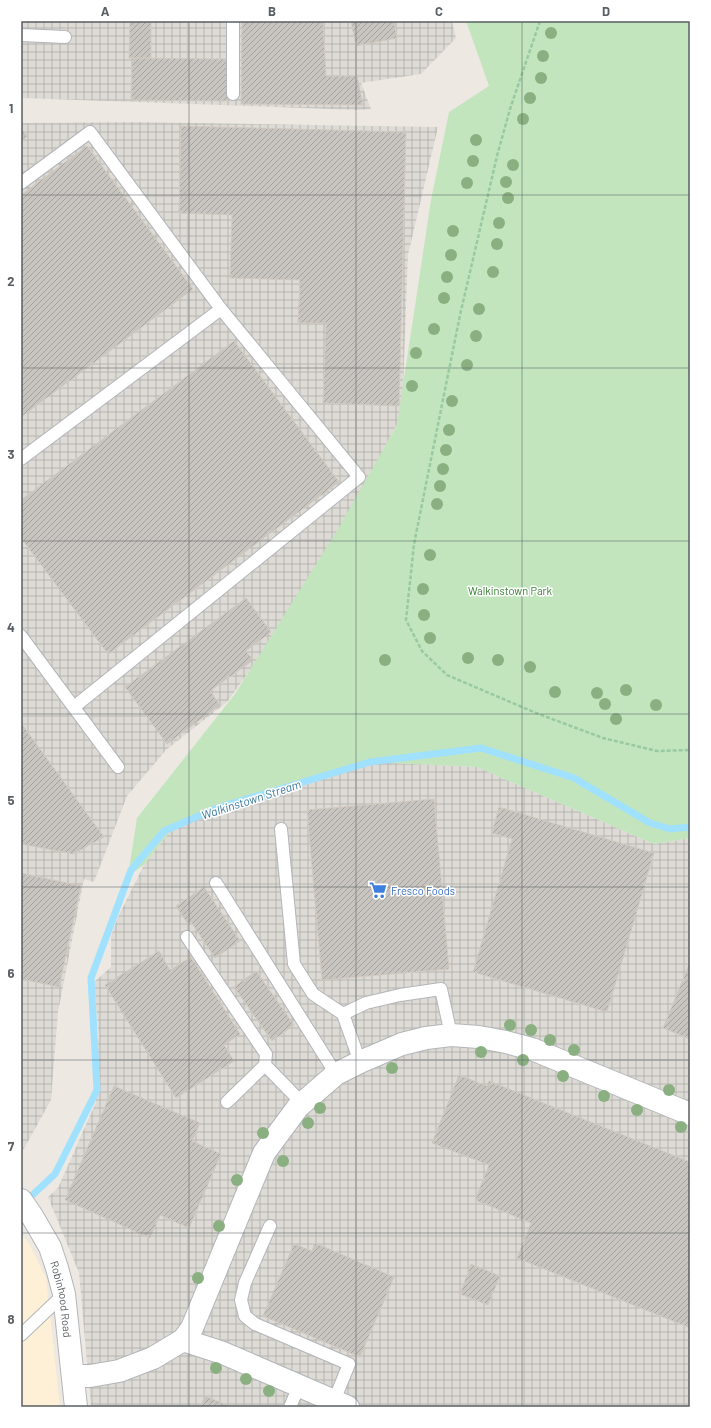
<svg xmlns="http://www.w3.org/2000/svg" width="711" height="1428" font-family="Barlow,sans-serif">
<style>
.commercial{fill:#fef0d6}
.industrial{fill:url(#industrial-grid)}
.green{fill:#c2e5be}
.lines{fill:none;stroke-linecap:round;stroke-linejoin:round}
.stream{stroke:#a0e1ff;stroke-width:7}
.building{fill:url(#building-hatch);stroke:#d2cac0}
.service-casing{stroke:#b2b6b9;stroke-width:14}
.minor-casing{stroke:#b2b6b9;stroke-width:24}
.tertiary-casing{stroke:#b2b6b9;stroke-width:24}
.path{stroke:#98c9a0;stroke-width:2.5;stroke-dasharray:4 2;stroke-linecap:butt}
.service{stroke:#fff;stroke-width:12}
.minor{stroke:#fff;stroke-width:22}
.tertiary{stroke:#fff;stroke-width:22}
.tree{fill:#8ab082}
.grid{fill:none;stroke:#5a5f63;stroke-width:1;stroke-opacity:0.55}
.labels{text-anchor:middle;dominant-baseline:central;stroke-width:3;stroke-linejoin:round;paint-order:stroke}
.park-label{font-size:11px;fill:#398133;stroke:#fff}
.shop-label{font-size:11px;fill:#366cbe;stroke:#fff;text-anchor:start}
.street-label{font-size:11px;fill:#5a5f63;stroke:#fff}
.water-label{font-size:12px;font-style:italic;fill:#38779f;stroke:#fff}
.neatline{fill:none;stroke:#5a5f63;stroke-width:1.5}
.grid-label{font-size:13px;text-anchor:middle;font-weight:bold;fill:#5a5f63}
</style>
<defs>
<pattern id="industrial-grid" width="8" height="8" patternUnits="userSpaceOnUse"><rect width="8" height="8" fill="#dedbd6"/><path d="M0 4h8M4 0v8" fill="none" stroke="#b7b5b1"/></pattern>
<pattern id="building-hatch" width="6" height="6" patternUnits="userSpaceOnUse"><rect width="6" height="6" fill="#c8c4bf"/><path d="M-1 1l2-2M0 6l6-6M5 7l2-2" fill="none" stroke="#a5a29f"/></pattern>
</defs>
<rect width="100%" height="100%" fill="#ede9e2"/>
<!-- commercial -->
<path class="commercial" d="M 21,1234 L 30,1245 L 46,1278 L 60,1407 L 21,1407 Z"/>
<!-- industrial -->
<path class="industrial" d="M 21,21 L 452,21 L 456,38 L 421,74 L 361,83 L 371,109 L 359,110 L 21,98 Z
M 136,122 L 438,127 L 408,255 L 402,415 L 306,593 L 227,702 L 166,750 L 127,796 L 94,882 L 84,879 L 58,1012 L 51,1100 L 21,1154 L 21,123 Z
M 370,762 L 477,767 L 654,844 L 690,838 L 690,1407 L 91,1407 L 79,1273 L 48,1197 L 58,1188 L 96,1102 L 94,1043 L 99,1038 L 94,982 L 111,967 L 111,936 L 118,917 L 144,865 L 171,830 L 231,806 Z"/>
<!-- green -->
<path class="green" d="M 466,21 L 690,21 L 690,838 L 654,844 L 477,767 L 370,762 L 231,806 L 171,830 L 144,865 L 128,876 L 137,818 L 235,694 L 338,529 L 397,425 L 431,200 L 449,112 L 489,86 Z"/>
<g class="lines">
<!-- stream -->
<path class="stream" d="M 25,1202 L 55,1174 L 97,1090 L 91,978 L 131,870 L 164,831 L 217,808 L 370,762 L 481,748 L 574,778 L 650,823 L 670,829 L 690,827"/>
</g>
<!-- building -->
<path class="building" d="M 130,21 L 151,21 L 151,58 L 129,58 Z
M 242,21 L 323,21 L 326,76 L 357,76 L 363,105 L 241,104 Z
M 351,21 L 394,21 L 397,38 L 356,46 Z
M 132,58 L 228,59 L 228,101 L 131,100 Z
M 181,126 L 406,132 L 399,406 L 323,403 L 326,323 L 298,323 L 300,280 L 230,278 L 232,215 L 179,213 Z
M 21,128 L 27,136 L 21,141 Z
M 87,146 L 193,289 L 21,417 L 21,195 Z
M 234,341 L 339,482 L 108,654 L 21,538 L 21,500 Z
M 246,598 L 271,632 L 246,651 L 253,660 L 210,691 L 220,705 L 167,744 L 125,687 Z
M 21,723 L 104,837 L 73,854 L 21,844 Z
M 434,799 L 449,969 L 322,980 L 307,810 Z
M 499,807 L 654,853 L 607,1012 L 473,972 L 512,839 L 492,833 Z
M 21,873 L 81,886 L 59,987 L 21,979 Z
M 204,887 L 240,941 L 215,958 L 191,922 L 188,924 L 176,906 Z
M 159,951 L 170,970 L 191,957 L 240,1034 L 224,1045 L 234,1061 L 176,1098 L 105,985 Z
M 690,962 L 690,1039 L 663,1028 Z
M 256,971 L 294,1025 L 272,1041 L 234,987 Z
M 459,1075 L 487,1086 L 489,1081 L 690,1162 L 690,1328 L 517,1258 L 531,1223 L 475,1200 L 489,1165 L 432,1143 Z
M 114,1086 L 200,1123 L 192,1141 L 221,1154 L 189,1228 L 160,1215 L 150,1238 L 65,1200 Z
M 315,1243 L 394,1277 L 360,1357 L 263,1316 L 294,1244 L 312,1251 Z
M 471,1264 L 500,1276 L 488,1305 L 460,1294 Z
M 205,1396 L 232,1407 L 200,1407 Z"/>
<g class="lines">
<!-- service casing -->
<g class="service-casing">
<path id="service" d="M 233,21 L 233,94
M 21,35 L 65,37
M 21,183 L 90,132 L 221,309 L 21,459
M 21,636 L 118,767
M 74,707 L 359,477 L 221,309
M 281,829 L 294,964 L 313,994 L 343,1014 L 360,1062
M 216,883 L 336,1074
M 187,937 L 266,1054 L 265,1065
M 343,1014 L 366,1003 L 400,995 L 441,989 L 451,1035
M 227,1102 L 265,1065 L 302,1103
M 270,1226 L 245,1283 L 241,1300 L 245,1316 L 255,1324 L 349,1364 L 334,1401
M 21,1335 L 64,1294
M 290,1407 L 299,1386"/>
</g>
<!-- minor casing -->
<g class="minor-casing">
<path id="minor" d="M 183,1340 L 223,1353 L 348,1407
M 74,1376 L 90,1376 L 119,1371 L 153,1358 L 183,1340 L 192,1328 L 264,1153 L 298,1107 L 336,1074 L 360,1062 L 402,1044 L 426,1038 L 451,1035 L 479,1037 L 506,1042 L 532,1049 L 690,1114"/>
</g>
<!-- tertiary casing -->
<g class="tertiary-casing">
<g id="tertiary">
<path id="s1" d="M 21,1200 L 32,1216 L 50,1247 L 57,1268 L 64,1294 L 76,1407"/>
</g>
</g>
<!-- path -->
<path class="path" d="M 540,21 L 510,109 L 497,156 L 460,315 L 414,544 L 406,620 L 422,651 L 447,675 L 536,713 L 603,738 L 657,751 L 690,750"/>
<!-- service -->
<use href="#service" class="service"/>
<!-- minor -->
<use href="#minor" class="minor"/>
<!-- tertiary -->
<use href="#tertiary" class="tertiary"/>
</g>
<!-- trees -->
<g class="tree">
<circle cx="551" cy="33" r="6"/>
<circle cx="543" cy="56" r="6"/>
<circle cx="541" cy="78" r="6"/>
<circle cx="530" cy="98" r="6"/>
<circle cx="523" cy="119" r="6"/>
<circle cx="476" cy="140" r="6"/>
<circle cx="473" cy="161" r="6"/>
<circle cx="513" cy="165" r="6"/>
<circle cx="506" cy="182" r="6"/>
<circle cx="467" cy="183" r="6"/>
<circle cx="508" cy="198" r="6"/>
<circle cx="499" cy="223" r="6"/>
<circle cx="453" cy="231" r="6"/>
<circle cx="497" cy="244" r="6"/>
<circle cx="451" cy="255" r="6"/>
<circle cx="493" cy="272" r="6"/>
<circle cx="447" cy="277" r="6"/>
<circle cx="444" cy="298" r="6"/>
<circle cx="479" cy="309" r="6"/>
<circle cx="434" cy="329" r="6"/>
<circle cx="476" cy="336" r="6"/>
<circle cx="416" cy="353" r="6"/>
<circle cx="467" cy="365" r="6"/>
<circle cx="412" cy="386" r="6"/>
<circle cx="452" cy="401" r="6"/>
<circle cx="449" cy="430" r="6"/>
<circle cx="446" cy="450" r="6"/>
<circle cx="443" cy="469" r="6"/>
<circle cx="440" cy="486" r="6"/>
<circle cx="437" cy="504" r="6"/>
<circle cx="430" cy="555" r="6"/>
<circle cx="423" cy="589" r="6"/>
<circle cx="424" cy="615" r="6"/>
<circle cx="430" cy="638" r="6"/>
<circle cx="468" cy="658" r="6"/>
<circle cx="385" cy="660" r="6"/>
<circle cx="498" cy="660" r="6"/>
<circle cx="530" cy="667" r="6"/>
<circle cx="626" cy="690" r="6"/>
<circle cx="555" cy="692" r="6"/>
<circle cx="597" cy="693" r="6"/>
<circle cx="605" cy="704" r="6"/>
<circle cx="656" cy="705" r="6"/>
<circle cx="616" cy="719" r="6"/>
<circle cx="510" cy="1025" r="6"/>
<circle cx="531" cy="1030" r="6"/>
<circle cx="550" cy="1040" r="6"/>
<circle cx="574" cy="1050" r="6"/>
<circle cx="481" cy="1052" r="6"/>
<circle cx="523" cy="1060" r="6"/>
<circle cx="392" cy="1068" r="6"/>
<circle cx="563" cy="1076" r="6"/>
<circle cx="669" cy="1090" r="6"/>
<circle cx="604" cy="1096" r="6"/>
<circle cx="320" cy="1108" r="6"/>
<circle cx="637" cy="1110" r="6"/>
<circle cx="308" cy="1123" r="6"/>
<circle cx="681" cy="1127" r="6"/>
<circle cx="263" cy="1133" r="6"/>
<circle cx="283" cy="1161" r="6"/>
<circle cx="237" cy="1180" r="6"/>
<circle cx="219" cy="1226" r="6"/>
<circle cx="198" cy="1278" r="6"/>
<circle cx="216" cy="1368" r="6"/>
<circle cx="246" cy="1379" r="6"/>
<circle cx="269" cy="1391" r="6"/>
</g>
<!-- grid -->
<path class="grid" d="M 189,21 L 189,1407M 356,21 L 356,1407M 522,21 L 522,1407M 21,195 L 690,195M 21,368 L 690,368M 21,541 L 690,541M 21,714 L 690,714M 21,887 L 690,887M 21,1060 L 690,1060M 21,1233 L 690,1233"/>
<!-- icons -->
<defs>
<g id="supermarket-bare" transform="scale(1.38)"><path d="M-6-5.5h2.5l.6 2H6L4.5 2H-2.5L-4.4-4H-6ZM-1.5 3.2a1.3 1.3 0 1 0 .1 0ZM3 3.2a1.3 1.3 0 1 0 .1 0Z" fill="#3f7fe0" stroke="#fff" stroke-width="2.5" paint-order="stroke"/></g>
</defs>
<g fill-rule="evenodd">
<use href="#supermarket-bare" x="378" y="890"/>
</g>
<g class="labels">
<!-- park labels -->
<g class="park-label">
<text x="510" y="590">Walkinstown Park</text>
</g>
<!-- shop labels -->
<g class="shop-label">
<text x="391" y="890">Fresco Foods</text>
</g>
<!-- street labels -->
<g class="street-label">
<text stroke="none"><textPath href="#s1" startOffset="109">Robinhood Road</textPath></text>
</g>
<!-- water labels -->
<g class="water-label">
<text transform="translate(251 799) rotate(-18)">Walkinstown Stream</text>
</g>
</g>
<!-- border -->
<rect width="711" height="1428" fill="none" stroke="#ffffff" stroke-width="44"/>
<rect x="22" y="22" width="667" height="1384" class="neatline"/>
<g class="grid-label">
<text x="105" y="16">A</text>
<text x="272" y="16">B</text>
<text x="439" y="16">C</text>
<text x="606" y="16">D</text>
<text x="11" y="113">1</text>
<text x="11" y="286">2</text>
<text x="11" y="459">3</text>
<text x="11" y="632">4</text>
<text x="11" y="805">5</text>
<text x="11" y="978">6</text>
<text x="11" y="1151">7</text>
<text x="11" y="1324">8</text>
</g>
</svg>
